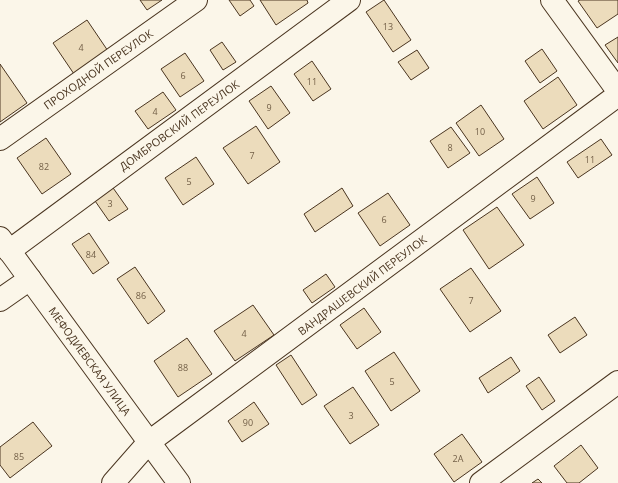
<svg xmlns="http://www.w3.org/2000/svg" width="618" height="483" font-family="'Open Sans',sans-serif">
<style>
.building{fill:#ecdcbc;stroke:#4a3520}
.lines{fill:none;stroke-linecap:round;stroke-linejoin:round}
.minor-casing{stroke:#4a3520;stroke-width:24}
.major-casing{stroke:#4a3520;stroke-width:24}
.minor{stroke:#fbf6e9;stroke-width:22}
.major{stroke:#fbf6e9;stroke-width:22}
.labels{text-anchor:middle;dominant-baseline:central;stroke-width:3;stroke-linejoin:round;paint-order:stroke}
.number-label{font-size:9px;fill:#725f47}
.street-label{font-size:11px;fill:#4a3520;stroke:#fbf6e9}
</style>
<rect width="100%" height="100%" fill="#fbf6e9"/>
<!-- building -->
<path class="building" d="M 140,0 L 162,0 L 147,10 Z
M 229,0 L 250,0 L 254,6 L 240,16 Z
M 260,0 L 307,0 L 308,3 L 276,25 Z
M 384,0 L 411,40 L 393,52 L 366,12 Z
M 580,0 L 618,0 L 618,14 L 597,28 L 578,1 Z
M 87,20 L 108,51 L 74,74 L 53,43 Z
M 618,37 L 618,63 L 605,45 Z
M 222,42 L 236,62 L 223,70 L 210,50 Z
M 542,49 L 557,71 L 540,83 L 525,61 Z
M 417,50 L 429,68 L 411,80 L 398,62 Z
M 185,53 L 204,81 L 180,97 L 161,69 Z
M 312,61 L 331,89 L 313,101 L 294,74 Z
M 0,64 L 27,103 L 0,122 Z
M 558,77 L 577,105 L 543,129 L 524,101 Z
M 271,86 L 290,113 L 268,129 L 249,101 Z
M 163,92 L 176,110 L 148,129 L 135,111 Z
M 481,105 L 504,139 L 479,156 L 456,123 Z
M 256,126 L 280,162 L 248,184 L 223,148 Z
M 451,127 L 470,153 L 448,168 L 430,141 Z
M 46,138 L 71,174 L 42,194 L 17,158 Z
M 601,139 L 612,155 L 578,178 L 567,162 Z
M 196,157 L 214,184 L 183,205 L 165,178 Z
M 537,177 L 554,203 L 530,219 L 512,194 Z
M 111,185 L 128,209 L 109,221 L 93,198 Z
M 342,188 L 353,206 L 315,232 L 304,214 Z
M 388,193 L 410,225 L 380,246 L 358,213 Z
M 497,207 L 524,245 L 489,269 L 463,230 Z
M 89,233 L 109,263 L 93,274 L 72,244 Z
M 135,267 L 165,311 L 148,324 L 117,279 Z
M 471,268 L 501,311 L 470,332 L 440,289 Z
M 326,274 L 335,287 L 312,303 L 303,290 Z
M 253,305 L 274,335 L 235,361 L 214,331 Z
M 364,308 L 381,332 L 357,349 L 340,325 Z
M 575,317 L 587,335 L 560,353 L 548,335 Z
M 187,338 L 212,374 L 178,397 L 154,361 Z
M 394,352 L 420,391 L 391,411 L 365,371 Z
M 291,355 L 317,395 L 302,405 L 276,365 Z
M 511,357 L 520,371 L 488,393 L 479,378 Z
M 539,377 L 555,401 L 542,410 L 526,386 Z
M 353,387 L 379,425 L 350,444 L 324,406 Z
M 254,402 L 269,424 L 242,442 L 228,421 Z
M 33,422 L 52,446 L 10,478 L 0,465 L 0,447 Z
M 462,434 L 482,462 L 454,482 L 434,454 Z
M 581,445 L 598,468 L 579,483 L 567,483 L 554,466 Z
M 538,479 L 542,483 L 532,483 Z"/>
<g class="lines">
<!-- minor casing -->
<g class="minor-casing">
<path id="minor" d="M 552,0 L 618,91
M 0,139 L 196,0
M 9,251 L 349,0
M 0,300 L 30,279
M 113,483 L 149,442 L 618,95
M 481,483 L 618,382"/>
</g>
<!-- major casing -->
<g class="major-casing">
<path id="major" d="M 0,238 L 179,483"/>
</g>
<!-- minor -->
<use href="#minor" class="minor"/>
<!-- major -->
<use href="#major" class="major"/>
</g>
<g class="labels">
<!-- number labels -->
<g class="number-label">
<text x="388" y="26">13</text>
<text x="81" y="47">4</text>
<text x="183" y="75">6</text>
<text x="312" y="81">11</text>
<text x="269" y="107">9</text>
<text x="155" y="111">4</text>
<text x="480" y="131">10</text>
<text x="450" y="147">8</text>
<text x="252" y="155">7</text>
<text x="590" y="159">11</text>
<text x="44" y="166">82</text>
<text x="189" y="181">5</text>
<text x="533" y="198">9</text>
<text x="110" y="203">3</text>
<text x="384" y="219">6</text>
<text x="91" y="254">84</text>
<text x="141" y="295">86</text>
<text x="471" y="300">7</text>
<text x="244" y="333">4</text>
<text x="183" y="367">88</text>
<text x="392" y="381">5</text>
<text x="351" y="415">3</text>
<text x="248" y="422">90</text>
<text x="19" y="456">85</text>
<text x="458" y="458">2А</text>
</g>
<!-- street labels -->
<g class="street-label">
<text transform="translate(98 69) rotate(-35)">ПРОХОДНОЙ ПЕРЕУЛОК</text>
<text transform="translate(179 125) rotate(-36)">ДОМБРОВСКИЙ ПЕРЕУЛОК</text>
<text transform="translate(362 285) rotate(-37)">ВАНДРАШЕВСКИЙ ПЕРЕУЛОК</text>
<text transform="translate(90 361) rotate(54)">МЕФОДИЕВСКАЯ УЛИЦА</text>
</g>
</g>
</svg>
